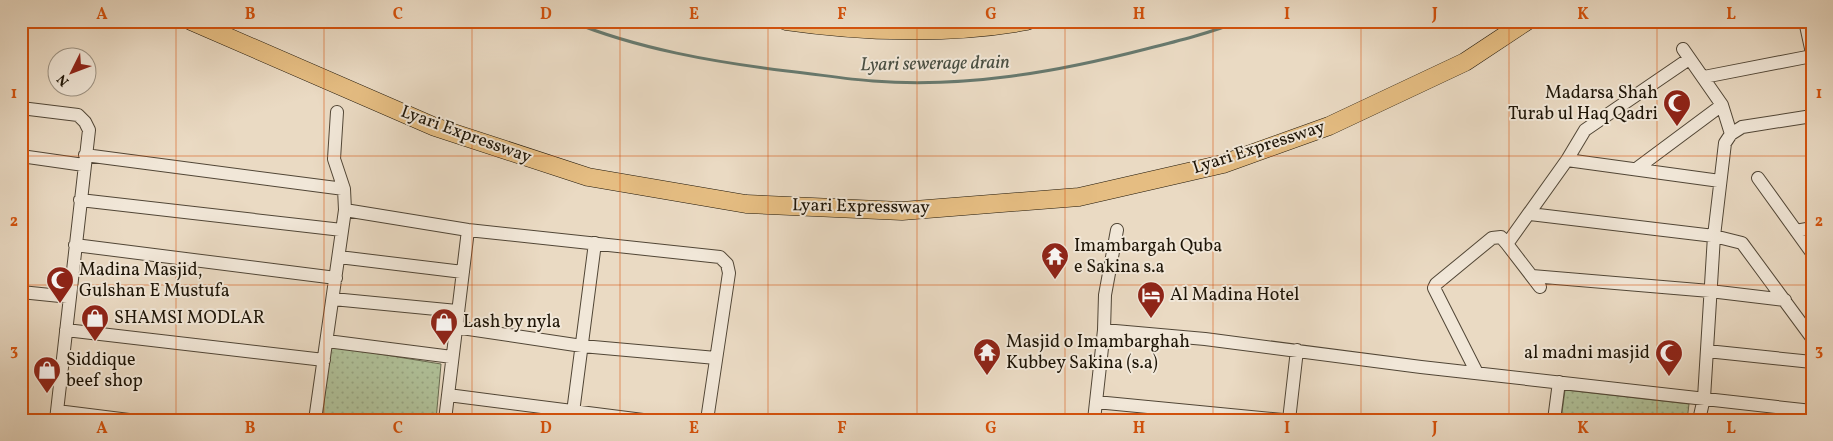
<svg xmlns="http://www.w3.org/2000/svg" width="1833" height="441" font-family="Vollkorn,serif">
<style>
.green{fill:url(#green-dots);stroke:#676b50}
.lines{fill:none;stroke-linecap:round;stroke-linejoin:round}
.stream{stroke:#67796e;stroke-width:3}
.minor-casing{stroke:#514636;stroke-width:14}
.highway-casing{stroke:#1e1507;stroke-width:19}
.minor{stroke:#f1e7d8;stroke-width:12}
.highway{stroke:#e5bd82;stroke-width:18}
.grid{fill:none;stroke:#d4520c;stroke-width:1;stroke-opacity:0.55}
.labels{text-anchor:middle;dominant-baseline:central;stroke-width:4;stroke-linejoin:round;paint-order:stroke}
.poi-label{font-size:18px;fill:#1e1507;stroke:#f1e7d8;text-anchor:start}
.street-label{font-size:18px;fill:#1e1507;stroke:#f1e7d8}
.water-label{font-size:19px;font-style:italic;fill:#494f43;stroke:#f1e7d8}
.neatline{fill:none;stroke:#d4520c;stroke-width:2}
.grid-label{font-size:16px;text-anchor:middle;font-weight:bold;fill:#d4520c}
</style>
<defs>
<pattern id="green-dots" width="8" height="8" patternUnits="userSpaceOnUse" patternTransform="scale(1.25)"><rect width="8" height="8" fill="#b0c199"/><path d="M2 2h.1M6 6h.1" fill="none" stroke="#97a582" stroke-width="1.8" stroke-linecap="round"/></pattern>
</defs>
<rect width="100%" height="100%" fill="#eadac3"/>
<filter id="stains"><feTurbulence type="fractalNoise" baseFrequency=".004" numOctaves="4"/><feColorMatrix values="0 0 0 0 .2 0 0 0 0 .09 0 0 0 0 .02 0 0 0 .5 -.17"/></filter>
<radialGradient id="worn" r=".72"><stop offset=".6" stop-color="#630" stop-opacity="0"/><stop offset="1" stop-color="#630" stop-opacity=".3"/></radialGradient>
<!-- green -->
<path class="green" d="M 330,346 L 441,364 L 436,420 L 322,420 Z
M 1565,390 L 1689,404 L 1687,420 L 1561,420 Z"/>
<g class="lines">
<!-- stream -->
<path class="stream" d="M 570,21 C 638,49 714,62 787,71 C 816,74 845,79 873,81 C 966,88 1057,72 1146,49 C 1178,41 1210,33 1240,21"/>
<!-- minor casing -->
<g class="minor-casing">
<path id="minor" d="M 1805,21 L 1812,53
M 1683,49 L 1722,105 L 1731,134
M 1704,77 L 1812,56
M 21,108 L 78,115 L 85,122 L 89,130 L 56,420
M 85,155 L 344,189
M 21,156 L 84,165
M 1567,160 L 1720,181
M 1636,169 L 1722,105
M 1758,178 L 1812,253
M 80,200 L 342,230
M 345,210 L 468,230 L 720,257 L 727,264 L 729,273 L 707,420
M 1530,214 L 1714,236 L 1742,243 L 1812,338
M 1796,231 L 1812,228
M 75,245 L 336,278
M 339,257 L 463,272
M 1532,276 L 1710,291 L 1785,300
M 1540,287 L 1507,244 L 1567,160 L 1585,130 L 1689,59
M 21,292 L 70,297
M 333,299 L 457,311
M 455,327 L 582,346 L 716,358
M 66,330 L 324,360
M 1104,330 L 1205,339 L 1421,367 L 1812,411
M 327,341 L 452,357
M 1707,351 L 1812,362
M 1477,373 L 1434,288 L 1436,284 L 1492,238 L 1501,237 L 1507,244
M 448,395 L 643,420
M 1096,402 L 1283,420
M 57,411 L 129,420
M 315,420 L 345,210 L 344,189 L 334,159 L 337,112
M 445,420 L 468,230
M 572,420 L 595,243
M 1094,420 L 1104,330 L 1105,295 L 1117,230
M 1289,420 L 1297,350
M 1554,420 L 1559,382
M 1699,420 L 1704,398 L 1714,236 L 1725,143 L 1731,134 L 1742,127 L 1812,116"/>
</g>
<!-- highway casing -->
<g class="highway-casing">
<path id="highway" d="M 191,21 L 435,127 L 588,177 L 746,204 L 902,211 L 1079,197 L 1223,164 L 1329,126 L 1465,62 L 1527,21
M 786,21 C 862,32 951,35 1027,21"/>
</g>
<!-- minor -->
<use href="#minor" class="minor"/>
<!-- highway -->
<use href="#highway" class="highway"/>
</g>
<!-- grid -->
<path class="grid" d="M 176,21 L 176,420M 324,21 L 324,420M 472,21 L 472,420M 620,21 L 620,420M 768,21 L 768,420M 917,21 L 917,420M 1065,21 L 1065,420M 1213,21 L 1213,420M 1361,21 L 1361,420M 1509,21 L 1509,420M 1657,21 L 1657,420M 21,156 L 1812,156M 21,285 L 1812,285"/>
<!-- icons -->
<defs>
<g id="mosque-pin" transform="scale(1.4375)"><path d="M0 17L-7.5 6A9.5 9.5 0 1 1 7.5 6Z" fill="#8f2418" stroke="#f1e7d8"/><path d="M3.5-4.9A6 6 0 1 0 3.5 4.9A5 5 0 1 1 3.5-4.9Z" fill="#fff"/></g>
<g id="temple-pin" transform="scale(1.4375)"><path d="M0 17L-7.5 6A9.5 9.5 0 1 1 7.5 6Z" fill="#8f2418" stroke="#f1e7d8"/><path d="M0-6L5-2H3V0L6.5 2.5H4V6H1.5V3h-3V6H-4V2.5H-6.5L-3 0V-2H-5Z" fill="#fff"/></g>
<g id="hotel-pin" transform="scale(1.4375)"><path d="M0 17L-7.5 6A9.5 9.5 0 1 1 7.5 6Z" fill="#8f2418" stroke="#f1e7d8"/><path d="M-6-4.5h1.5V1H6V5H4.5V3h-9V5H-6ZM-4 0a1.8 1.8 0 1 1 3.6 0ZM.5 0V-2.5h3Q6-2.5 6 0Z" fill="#fff"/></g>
<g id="shop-pin" transform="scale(1.4375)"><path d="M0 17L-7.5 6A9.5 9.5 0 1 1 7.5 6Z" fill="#8f2418" stroke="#f1e7d8"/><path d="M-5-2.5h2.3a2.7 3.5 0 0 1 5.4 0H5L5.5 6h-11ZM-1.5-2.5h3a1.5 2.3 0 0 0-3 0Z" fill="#fff"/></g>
</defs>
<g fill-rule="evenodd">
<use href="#mosque-pin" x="1677" y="103"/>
<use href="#temple-pin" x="1055" y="256"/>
<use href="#mosque-pin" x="60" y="280"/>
<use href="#hotel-pin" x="1151" y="295"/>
<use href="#shop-pin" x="95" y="318"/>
<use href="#shop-pin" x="444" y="322"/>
<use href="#temple-pin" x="987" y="352"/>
<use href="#mosque-pin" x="1669" y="353"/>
<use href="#shop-pin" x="47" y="370"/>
</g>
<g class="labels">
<!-- poi labels -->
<g class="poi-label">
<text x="1658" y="93" text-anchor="end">Madarsa Shah<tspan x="1658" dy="21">Turab ul Haq Qadri</tspan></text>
<text x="1074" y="246">Imambargah Quba<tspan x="1074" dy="21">e Sakina s.a</tspan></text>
<text x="79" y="270">Madina Masjid,<tspan x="79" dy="21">Gulshan E Mustufa</tspan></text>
<text x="1170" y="295">Al Madina Hotel</text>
<text x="114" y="318">SHAMSI MODLAR</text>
<text x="463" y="322">Lash by nyla</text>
<text x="1006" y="342">Masjid o Imambarghah<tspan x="1006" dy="21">Kubbey Sakina (s.a)</tspan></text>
<text x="1650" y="353" text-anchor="end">al madni masjid</text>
<text x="66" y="360">Siddique<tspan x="66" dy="21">beef shop</tspan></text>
</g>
<!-- street labels -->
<g class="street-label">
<text transform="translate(466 135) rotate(20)">Lyari Expressway</text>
<text transform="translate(1259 148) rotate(-18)">Lyari Expressway</text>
<text transform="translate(861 207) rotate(1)">Lyari Expressway</text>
</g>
<!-- water labels -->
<g class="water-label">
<text transform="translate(935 64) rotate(-1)">Lyari sewerage drain</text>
</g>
</g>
<!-- margin -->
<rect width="1833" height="441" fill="none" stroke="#eadac3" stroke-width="55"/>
<!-- north arrow -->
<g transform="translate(72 72) rotate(228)"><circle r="24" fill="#f1e7d8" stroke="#9d9384"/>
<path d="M0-4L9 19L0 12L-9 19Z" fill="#8f2418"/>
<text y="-8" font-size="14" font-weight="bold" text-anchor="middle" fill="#1e1507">N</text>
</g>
<rect x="28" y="28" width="1778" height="386" class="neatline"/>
<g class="grid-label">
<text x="102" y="19">A</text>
<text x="250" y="19">B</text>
<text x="398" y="19">C</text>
<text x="546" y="19">D</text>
<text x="694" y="19">E</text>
<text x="842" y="19">F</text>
<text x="991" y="19">G</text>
<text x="1139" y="19">H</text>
<text x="1287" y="19">I</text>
<text x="1435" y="19">J</text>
<text x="1583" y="19">K</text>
<text x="1731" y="19">L</text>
<text x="14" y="98">1</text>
<text x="1819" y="98">1</text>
<text x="14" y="226">2</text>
<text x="1819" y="226">2</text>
<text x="14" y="355">3</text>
<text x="1819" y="355">3</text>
<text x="102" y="433">A</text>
<text x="250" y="433">B</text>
<text x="398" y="433">C</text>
<text x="546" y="433">D</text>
<text x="694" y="433">E</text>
<text x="842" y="433">F</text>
<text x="991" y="433">G</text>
<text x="1139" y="433">H</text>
<text x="1287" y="433">I</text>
<text x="1435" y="433">J</text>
<text x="1583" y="433">K</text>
<text x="1731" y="433">L</text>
</g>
<rect width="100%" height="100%" filter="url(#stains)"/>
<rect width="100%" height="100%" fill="url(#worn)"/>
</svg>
